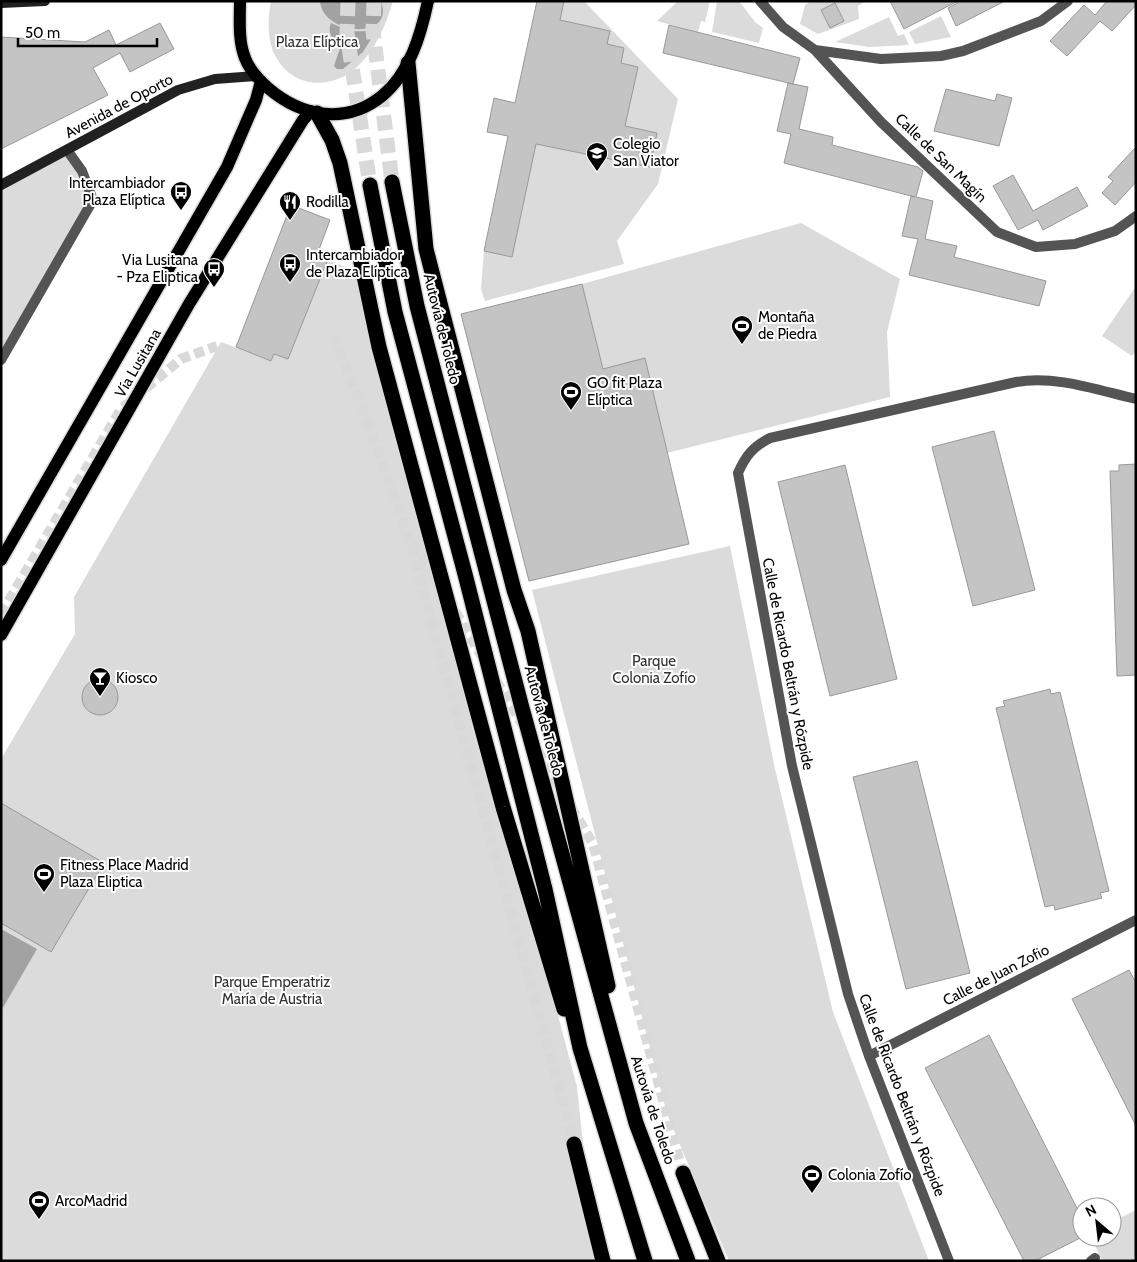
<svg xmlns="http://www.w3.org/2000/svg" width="1137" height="1262" font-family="Cabin,sans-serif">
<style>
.green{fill:#dbdbdb}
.water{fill:#a2a2a2}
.building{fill:#c4c4c4;stroke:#989898}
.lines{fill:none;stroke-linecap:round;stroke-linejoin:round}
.street-tunnel{stroke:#d9d9d9;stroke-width:10;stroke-dasharray:10 5;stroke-linecap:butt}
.highway-tunnel{stroke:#d9d9d9;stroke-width:15;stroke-dasharray:15 8;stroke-linecap:butt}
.primary-casing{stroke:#dbdbdb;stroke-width:15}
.highway-casing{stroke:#dbdbdb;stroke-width:18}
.street{stroke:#545454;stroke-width:10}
.secondary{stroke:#212121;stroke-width:10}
.primary{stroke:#000;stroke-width:12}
.highway{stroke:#000;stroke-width:15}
.labels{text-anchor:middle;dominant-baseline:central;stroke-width:4;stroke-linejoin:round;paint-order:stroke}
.park-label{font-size:15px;fill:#323232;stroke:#fff}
.street-label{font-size:15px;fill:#000;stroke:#fff}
.poi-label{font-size:15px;fill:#000;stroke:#fff;text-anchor:start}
</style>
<rect width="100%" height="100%" fill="#fff"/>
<!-- green -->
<path class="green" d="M 271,1 L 393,1 C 386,25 375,51 356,68 C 328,92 288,87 273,51 C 267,35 268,17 271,1 Z
M 564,1 L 584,1 L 678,99 L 658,184 L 617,241 L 624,264 L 485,301 L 481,289 L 484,251 L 512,257 L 536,144 L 650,167 L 657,133 L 541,109 Z
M 678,1 L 710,1 L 705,22 L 701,21 L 698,32 L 657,21 Z
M 717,1 L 739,1 L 755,22 L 763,28 L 759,43 L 712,32 Z
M 811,1 L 866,1 L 858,6 L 859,19 L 818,34 L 800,24 L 805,5 Z
M 941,16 L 951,37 L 915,44 L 909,32 Z
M 889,17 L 898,36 L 904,34 L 909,45 L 869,47 L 835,42 Z
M 67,150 L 93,200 L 1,360 L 1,185 Z
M 801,223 L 900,279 L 887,332 L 890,397 L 667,453 L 603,369 L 582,284 Z
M 328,259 L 355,272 L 478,749 L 529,905 L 543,959 L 577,1087 L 583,1144 L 570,1145 L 597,1261 L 1,1261 L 1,759 L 75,634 L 74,597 L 221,342 L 271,361 L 274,354 L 288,359 Z
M 1136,286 L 1136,351 L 1132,356 L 1102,336 Z
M 730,546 L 775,769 L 833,1012 L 929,1261 L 729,1261 L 667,1114 L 532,590 Z
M 1136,1210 L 1136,1261 L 1102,1261 L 1091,1237 L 1112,1237 L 1112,1222 Z"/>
<!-- water -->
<path class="water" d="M 320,1 L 381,1 C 396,42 322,35 320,1 Z
M 331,23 C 347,30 359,35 375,28 L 376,31 L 363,52 L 343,69 L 337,69 L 334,66 L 341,45 C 332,41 327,32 331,23 Z
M 1,929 L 37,949 L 1,1011 Z"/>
<!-- building -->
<path class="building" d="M 537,1 L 564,1 L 560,20 L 610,31 L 607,44 L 624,48 L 621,63 L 638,67 L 625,126 L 657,133 L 650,167 L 536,144 L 512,257 L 484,251 L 508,136 L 487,132 L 494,98 L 515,103 Z
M 890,1 L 958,1 L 904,29 Z
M 961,1 L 1005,1 L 956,26 L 948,8 Z
M 1107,1 L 1136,1 L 1136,5 L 1112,31 L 1100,21 L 1067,56 L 1050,41 L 1084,5 L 1095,15 Z
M 835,3 L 844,21 L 830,28 L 821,10 Z
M 160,23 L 174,49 L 130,72 L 120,53 L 93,68 L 108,95 L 1,149 L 1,37 L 85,42 L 109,30 L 116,45 Z
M 669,25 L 800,58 L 793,84 L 663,53 Z
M 788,83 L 808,87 L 799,129 L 833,137 L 832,145 L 918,167 L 923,171 L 916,197 L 933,201 L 925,239 L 957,246 L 954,257 L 1046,281 L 1039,306 L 909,275 L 918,239 L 902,236 L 911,196 L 915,197 L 784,163 L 791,134 L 777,131 Z
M 946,89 L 995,101 L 997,94 L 1012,98 L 999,146 L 934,131 Z
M 1136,147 L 1136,182 L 1115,205 L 1102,193 L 1113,181 L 1108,177 Z
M 1013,175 L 1033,211 L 1077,187 L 1088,206 L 1043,230 L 1038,220 L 1018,230 L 993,186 Z
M 291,205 L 330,220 L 317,255 L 328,259 L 288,359 L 274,354 L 271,361 L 236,347 Z
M 582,284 L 603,369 L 645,358 L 689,544 L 529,581 L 461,314 Z
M 994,431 L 1035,590 L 973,606 L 932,447 Z
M 1136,464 L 1136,675 L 1117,676 L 1110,471 L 1119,471 L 1119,465 Z
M 845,465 L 897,679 L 830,696 L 778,482 Z
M82 697a18 18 0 1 1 36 0a18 18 0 1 1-36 0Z
M 1050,689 L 1051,694 L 1060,692 L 1109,891 L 1100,893 L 1102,898 L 1055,910 L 1054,905 L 1045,907 L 996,708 L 1005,706 L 1003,701 Z
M 917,761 L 970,973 L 906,989 L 853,777 Z
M 1,803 L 104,863 L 51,952 L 1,923 Z
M 1129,970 L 1136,983 L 1136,1126 L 1072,999 Z
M 989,1035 L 1082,1218 L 1082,1237 L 1035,1261 L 1024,1261 L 925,1068 Z"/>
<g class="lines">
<!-- street-tunnel -->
<path class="street-tunnel" d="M 333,336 L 363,409 L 407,532 L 574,1144
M 414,542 L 438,584
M 455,611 L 482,657
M 1,614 L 121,409 L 181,359 L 217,346
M 496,680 L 523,726
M 538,751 L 560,788
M 571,807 L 593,844 L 683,1173"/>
<!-- highway-tunnel -->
<path class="highway-tunnel" d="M 348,1 L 347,34 L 370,185
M 374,1 L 373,31 L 392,182"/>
<!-- primary casing -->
<g class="primary-casing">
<path id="primary" d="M 240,1 C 240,20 238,40 245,58 C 249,69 259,80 268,88 C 302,117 346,125 382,96 C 410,73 421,34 428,1
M 1,560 L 227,167 L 256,100 L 261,81
M 1,635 L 189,304 L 303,120 L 311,111"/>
</g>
<!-- highway casing -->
<g class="highway-casing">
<path id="highway" d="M 408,63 L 426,249 L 514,590 L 528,631 L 608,986
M 317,113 L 332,140 L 340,163 L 379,347 L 503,807 L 564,1009
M 392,182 L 417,306 L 522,708 L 636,1123 L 688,1261
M 370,185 L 395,312 L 465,574 L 545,889 L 580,1048 L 645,1261
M 574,1144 L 603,1261
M 683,1173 L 718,1261"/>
</g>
<!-- street -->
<path class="street" d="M 760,1 L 783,27 L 815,50 L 881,122 L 997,232 L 1036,247 L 1075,244 L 1115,231 L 1136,216
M 815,50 L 881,59 L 941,56 L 963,51 L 1041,21 L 1068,1
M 1,360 L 93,200 L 82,171 L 67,150
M 869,1056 L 1136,920
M 949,1261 L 869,1056 L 848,994 L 792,766 L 738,473 C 746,455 753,447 770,438 L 1016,382 C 1055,375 1097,390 1136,399
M 1091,1261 L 1095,1258"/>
<!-- secondary -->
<path class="secondary" d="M 1,3 L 45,1
M 1,185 L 178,90 L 215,79 L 257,76"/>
<!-- primary -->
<use href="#primary" class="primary"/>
<!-- highway -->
<use href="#highway" class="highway"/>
</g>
<!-- icons -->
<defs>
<g id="school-pin" transform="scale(1.125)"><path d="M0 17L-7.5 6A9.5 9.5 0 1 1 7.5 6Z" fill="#000" stroke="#fff"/><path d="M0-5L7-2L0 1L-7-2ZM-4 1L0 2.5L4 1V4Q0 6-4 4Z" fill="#fff"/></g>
<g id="bus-pin" transform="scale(1.125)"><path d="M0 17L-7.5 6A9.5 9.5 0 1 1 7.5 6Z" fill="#000" stroke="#fff"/><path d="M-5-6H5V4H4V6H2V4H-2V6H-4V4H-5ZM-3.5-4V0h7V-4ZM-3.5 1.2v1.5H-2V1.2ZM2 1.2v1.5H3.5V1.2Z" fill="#fff"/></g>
<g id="restaurant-pin" transform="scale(1.125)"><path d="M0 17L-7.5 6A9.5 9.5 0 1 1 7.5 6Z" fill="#000" stroke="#fff"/><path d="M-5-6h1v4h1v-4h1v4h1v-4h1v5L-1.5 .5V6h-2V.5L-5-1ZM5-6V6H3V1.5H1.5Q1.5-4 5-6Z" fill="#fff"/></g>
<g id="stadium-pin" transform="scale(1.125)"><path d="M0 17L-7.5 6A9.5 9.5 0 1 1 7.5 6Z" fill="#000" stroke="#fff"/><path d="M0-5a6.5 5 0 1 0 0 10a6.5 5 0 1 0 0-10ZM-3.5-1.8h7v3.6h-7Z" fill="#fff"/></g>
<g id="bar-pin" transform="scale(1.125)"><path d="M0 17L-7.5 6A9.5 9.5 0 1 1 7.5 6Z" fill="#000" stroke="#fff"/><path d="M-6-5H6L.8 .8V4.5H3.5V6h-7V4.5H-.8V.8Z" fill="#fff"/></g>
</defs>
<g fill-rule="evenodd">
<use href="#school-pin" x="597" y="153"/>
<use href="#bus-pin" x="181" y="192"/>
<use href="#restaurant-pin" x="290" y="202"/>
<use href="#bus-pin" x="290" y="264"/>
<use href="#bus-pin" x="214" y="269"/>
<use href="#stadium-pin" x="742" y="326"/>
<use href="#stadium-pin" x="571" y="392"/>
<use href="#bar-pin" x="100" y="678"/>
<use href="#stadium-pin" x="44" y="874"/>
<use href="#stadium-pin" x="812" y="1175"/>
<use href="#stadium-pin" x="39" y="1201"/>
</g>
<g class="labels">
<!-- park labels -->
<g class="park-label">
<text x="317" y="42">Plaza Elíptica</text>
<text x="654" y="661">Parque<tspan x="654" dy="17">Colonia Zofío</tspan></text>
<text x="272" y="982">Parque Emperatriz<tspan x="272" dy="17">María de Austria</tspan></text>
</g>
<!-- street labels -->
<g class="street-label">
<text transform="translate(119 106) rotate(-28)">Avenida de Oporto</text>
<text transform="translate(941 158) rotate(44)">Calle de San Magín</text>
<text transform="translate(442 329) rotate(76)">Autovía de Toledo</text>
<text transform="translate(138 363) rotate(-60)">Vía Lusitana</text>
<text transform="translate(788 664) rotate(79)">Calle de Ricardo Beltrán y Rózpide</text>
<text transform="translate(544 721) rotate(75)">Autovía de Toledo</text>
<text transform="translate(996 975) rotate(-27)">Calle de Juan Zofio</text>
<text transform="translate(902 1095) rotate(69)">Calle de Ricardo Beltrán y Rózpide</text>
<text transform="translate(653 1110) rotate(72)">Autovía de Toledo</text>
</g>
<!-- poi labels -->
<g class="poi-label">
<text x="613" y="144">Colegio<tspan x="613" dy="17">San Viator</tspan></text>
<text x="165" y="183" text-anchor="end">Intercambiador<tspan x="165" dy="17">Plaza Elíptica</tspan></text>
<text x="306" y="202">Rodilla</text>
<text x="306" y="255">Intercambiador<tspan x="306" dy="17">de Plaza Elíptica</tspan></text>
<text x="198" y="260" text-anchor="end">Via Lusitana<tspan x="198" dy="17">- Pza Eliptica</tspan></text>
<text x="758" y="317">Montaña<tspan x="758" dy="17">de Piedra</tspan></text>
<text x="587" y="383">GO fit Plaza<tspan x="587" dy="17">Elíptica</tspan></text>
<text x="116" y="678">Kiosco</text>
<text x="60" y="865">Fitness Place Madrid<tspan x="60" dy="17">Plaza Eliptica</tspan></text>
<text x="828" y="1175">Colonia Zofío</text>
<text x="55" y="1201">ArcoMadrid</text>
</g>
</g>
<!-- border -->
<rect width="1137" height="1262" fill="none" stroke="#000000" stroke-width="5"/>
<!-- north arrow -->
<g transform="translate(1097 1222) rotate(332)"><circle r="24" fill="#ffffff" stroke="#999999"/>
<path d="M0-4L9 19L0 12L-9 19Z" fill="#000000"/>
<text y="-8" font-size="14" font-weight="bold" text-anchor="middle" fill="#000000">N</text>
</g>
<!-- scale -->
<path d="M18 38v8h139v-8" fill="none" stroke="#000000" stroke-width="2.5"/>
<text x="25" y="38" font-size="15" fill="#000000" stroke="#ffffff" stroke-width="4" paint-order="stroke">50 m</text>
</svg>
